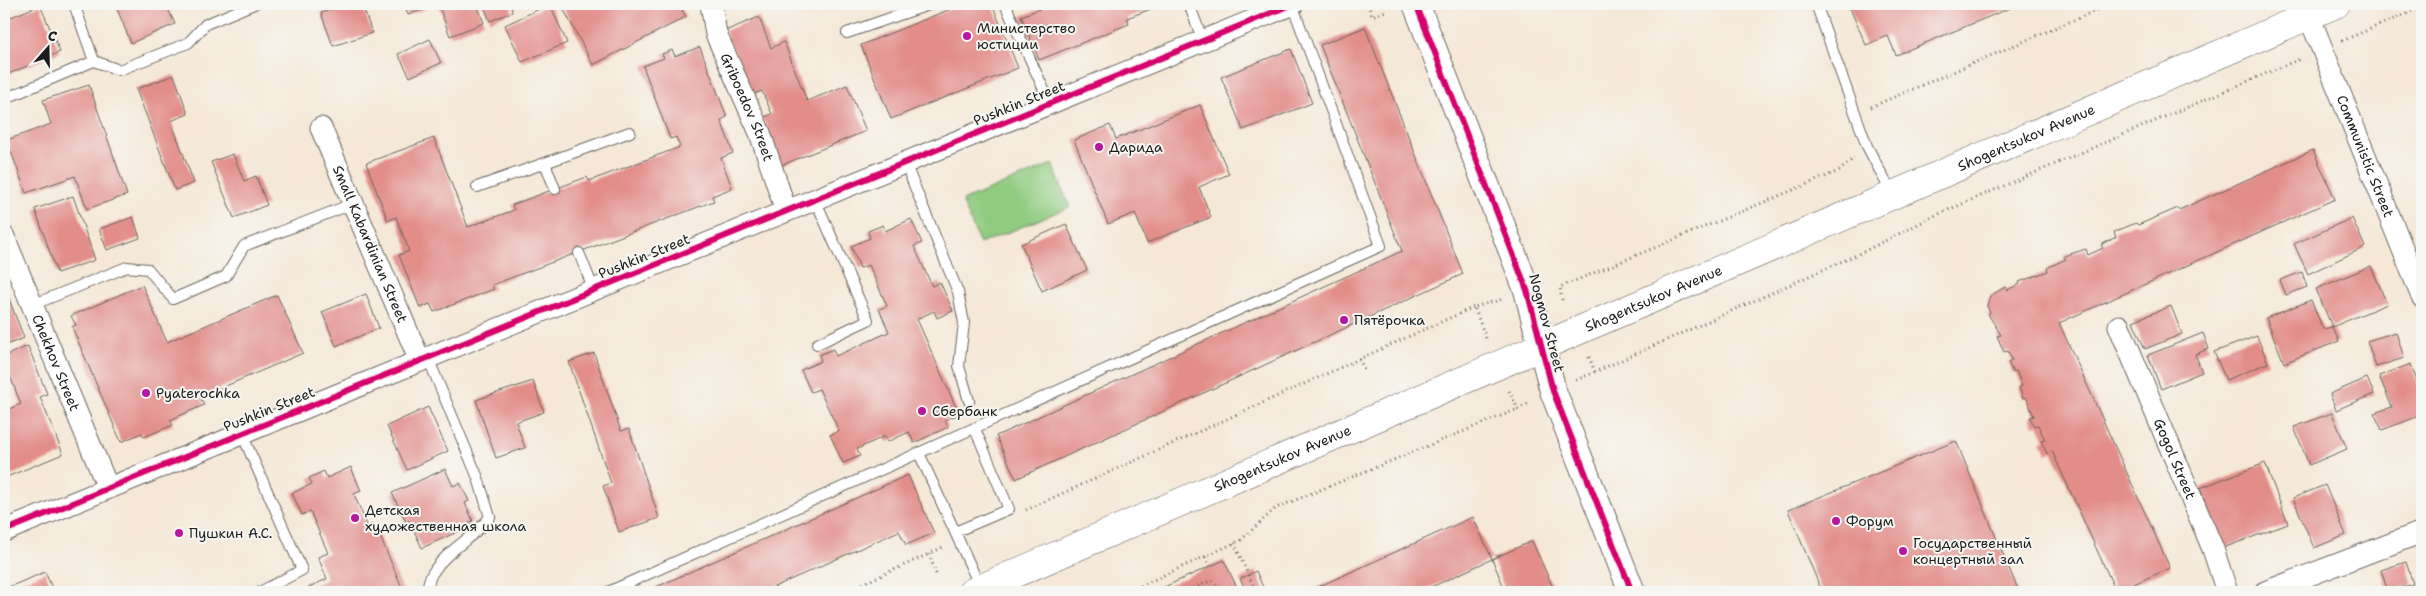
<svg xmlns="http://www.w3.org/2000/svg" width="2426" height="596" font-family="'Shantell Sans',sans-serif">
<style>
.pitch{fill:#90cb80;stroke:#56744e}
.building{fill:#e28d8a}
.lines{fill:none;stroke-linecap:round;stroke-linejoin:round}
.service-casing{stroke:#68635d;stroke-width:12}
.minor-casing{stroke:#68635d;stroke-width:23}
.tertiary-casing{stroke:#68635d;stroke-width:28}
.secondary-casing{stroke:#68635d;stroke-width:29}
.path{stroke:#68635d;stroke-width:3;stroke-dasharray:1 4;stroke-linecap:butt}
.service{stroke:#fff;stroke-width:10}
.minor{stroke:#fff;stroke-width:21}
.tertiary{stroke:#fff;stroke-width:26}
.secondary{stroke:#fff;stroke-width:28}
.cycleway-casing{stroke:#f6f6f2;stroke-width:9}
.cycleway{stroke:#d6006c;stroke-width:6}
.poi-dot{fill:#b5179e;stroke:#f6f6f2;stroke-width:2}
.labels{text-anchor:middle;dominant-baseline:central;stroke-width:4;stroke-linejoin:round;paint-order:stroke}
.poi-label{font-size:14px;fill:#1c1c1c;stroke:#f6f6f2;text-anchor:start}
.street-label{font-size:14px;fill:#1c1c1c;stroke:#f6f6f2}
</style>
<rect width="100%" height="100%" fill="#f6f6f2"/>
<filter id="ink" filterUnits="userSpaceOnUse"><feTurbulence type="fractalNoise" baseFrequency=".02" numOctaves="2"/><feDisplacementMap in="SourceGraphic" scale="10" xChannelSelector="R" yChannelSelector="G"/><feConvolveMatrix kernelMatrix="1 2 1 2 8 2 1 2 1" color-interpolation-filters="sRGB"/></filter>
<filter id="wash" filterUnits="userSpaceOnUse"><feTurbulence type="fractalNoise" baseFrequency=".0096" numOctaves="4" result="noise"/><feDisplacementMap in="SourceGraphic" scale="20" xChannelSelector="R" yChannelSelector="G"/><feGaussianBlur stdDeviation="1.12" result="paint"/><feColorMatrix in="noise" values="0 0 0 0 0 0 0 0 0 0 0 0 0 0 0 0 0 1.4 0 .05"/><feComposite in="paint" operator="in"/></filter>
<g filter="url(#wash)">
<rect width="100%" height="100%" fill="#f5e8d7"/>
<!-- pitch -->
<path class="pitch" d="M 1052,164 L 1070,207 L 980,244 L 962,201 Z"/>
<g id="blocks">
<!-- building -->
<path class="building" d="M 115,4 L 180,4 L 168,9 L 175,24 L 131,43 Z
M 346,4 L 362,4 L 372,33 L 333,46 L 321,13 Z
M 405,4 L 432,4 L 433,6 L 408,15 Z
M 438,4 L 477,4 L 484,23 L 450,36 Z
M 483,4 L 511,4 L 512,12 L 490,21 Z
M 550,4 L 567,43 L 522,62 L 505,25 Z
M 571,4 L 679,4 L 686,17 L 593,65 L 563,8 Z
M 963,4 L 992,4 L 1018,68 L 891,119 L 861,45 Z
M 1053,4 L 1164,4 L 1127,18 L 1129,24 L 1039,60 L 1021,16 Z
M 1848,4 L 2020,4 L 1896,55 L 1888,36 L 1866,45 Z
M 40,5 L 60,52 L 4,76 L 4,20 Z
M 759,17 L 771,48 L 784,42 L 807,101 L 847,85 L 866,131 L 782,165 L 762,118 L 772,114 L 762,91 L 751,95 L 725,31 Z
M 1365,27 L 1463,274 L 1016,479 L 996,436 L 1402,251 L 1320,45 Z
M 430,39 L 441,63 L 410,77 L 398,54 Z
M 700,47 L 727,117 L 721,120 L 733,153 L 721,158 L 732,188 L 712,196 L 714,201 L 492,285 L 494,289 L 434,312 L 430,304 L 420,308 L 399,255 L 409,251 L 396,217 L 388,221 L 366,163 L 434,138 L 468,227 L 514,210 L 512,205 L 549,191 L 587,177 L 589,181 L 680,147 L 676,137 L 670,139 L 643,66 L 664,58 L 662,54 L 672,50 L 675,56 Z
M 1291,49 L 1312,103 L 1243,130 L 1221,77 Z
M 174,75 L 188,114 L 171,121 L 194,183 L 175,190 L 136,89 Z
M 89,85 L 127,195 L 87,209 L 75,176 L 26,193 L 7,140 L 51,124 L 43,100 Z
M 1200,105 L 1229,174 L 1199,187 L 1211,217 L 1147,243 L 1135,213 L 1108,224 L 1074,140 L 1110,125 L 1116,139 Z
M 2313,150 L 2335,199 L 2059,323 L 2170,568 L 2116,592 L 2052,451 L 2047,454 L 2041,441 L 2045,440 L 2038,425 L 2034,426 L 2030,417 L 2034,416 L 2026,397 L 2023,398 L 2019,387 L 2022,386 L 2016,371 L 2013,373 L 2008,362 L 2012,360 L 2008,351 L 2004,352 L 1997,336 L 2001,335 L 1988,314 L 1990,313 L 1987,306 L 1990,296 L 2005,287 L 2007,290 L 2020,284 L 2019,282 L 2048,271 L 2047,268 L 2066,259 L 2064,256 L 2086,249 L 2088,255 L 2103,248 L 2101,245 L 2116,237 L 2114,232 L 2136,223 L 2138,225 L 2178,208 L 2179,210 Z
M 233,154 L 244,181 L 256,176 L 267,205 L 234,218 L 211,162 Z
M 73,196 L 95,260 L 57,273 L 35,209 Z
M 133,217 L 140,238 L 107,250 L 99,229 Z
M 2352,218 L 2365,247 L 2308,274 L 2294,244 Z
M 911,219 L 922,243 L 914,246 L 932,286 L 940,282 L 953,311 L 937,318 L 934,311 L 917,319 L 959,414 L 945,420 L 948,427 L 914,443 L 909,432 L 887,442 L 885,436 L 857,449 L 860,456 L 843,463 L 830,435 L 839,431 L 819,389 L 811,392 L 801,370 L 821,361 L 819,355 L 833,349 L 836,356 L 889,332 L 879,309 L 887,306 L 869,265 L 860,268 L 851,246 L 870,238 L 868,231 L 883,225 L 885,231 Z
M 1066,224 L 1087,270 L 1042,291 L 1021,244 Z
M 2371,266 L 2387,304 L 2332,327 L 2316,289 Z
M 2302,272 L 2307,287 L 2286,295 L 2280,280 Z
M 142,285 L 167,342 L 277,295 L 303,353 L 200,397 L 204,405 L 170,420 L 173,425 L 144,437 L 142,433 L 121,442 L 72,327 L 76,325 L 71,316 Z
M 4,286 L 24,338 L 4,346 Z
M 366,294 L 379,328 L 336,346 L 322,312 Z
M 2311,300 L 2323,329 L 2332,327 L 2339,341 L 2284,363 L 2266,318 Z
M 2171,306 L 2182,334 L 2145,349 L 2133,321 Z
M 2396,332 L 2404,358 L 2376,367 L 2367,341 Z
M 2203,333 L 2209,349 L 2195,354 L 2202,372 L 2161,389 L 2148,355 Z
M 2257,336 L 2268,363 L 2226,380 L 2214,352 Z
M 28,346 L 47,394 L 40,397 L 63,454 L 4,478 L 4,411 L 21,404 L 4,361 L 4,356 Z
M 594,353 L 621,431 L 629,429 L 659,518 L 619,532 L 603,486 L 611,483 L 569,362 Z
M 2411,364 L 2422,396 L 2422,415 L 2382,430 L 2374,413 L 2392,407 L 2379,376 Z
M 2367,378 L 2374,394 L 2336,410 L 2330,394 Z
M 533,381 L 544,412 L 516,422 L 525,448 L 496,458 L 476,400 Z
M 428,407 L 448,451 L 407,470 L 387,426 Z
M 2332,413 L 2347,449 L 2309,465 L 2294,427 Z
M 1956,441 L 2019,592 L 1822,592 L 1788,510 Z
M 2265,463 L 2288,524 L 2223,548 L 2200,488 Z
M 351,467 L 361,491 L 354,494 L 371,535 L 378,532 L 404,592 L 298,592 L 327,579 L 318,557 L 328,553 L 310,511 L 302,515 L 292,493 L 312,484 L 309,478 L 324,471 L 327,478 Z
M 445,469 L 453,486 L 460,483 L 469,501 L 465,503 L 473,521 L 469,523 L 470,526 L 422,548 L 409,520 L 406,522 L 392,493 Z
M 908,475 L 934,533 L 906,545 L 899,531 L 763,592 L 645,592 Z
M 2325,485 L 2346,535 L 2314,548 L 2293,498 Z
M 1473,517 L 1492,559 L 1438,584 L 1418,592 L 1312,592 L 1311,590 Z
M 1532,541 L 1555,592 L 1506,592 L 1492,559 Z
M 1224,560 L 1239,592 L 1153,592 L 1202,570 Z
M 2406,562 L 2413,584 L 2388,592 L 2381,570 Z
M 1256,571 L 1265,592 L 1247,592 L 1240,579 Z
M 45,572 L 54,592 L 4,592 L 4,589 Z"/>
</g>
</g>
<g filter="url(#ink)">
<use href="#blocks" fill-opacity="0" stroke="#68635d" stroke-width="1"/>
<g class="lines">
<!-- service casing -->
<g class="service-casing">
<path id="service" d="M 74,4 L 94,61
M 1005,4 L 1050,103
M 1189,4 L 1203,41
M 1816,4 L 1867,146 L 1892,194
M 847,33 L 931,4
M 4,99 L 94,61 L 119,70 L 188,43 L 206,24 L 254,4
M 905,163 L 958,292 L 964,323 L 959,366 L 969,401
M 477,187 L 545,163
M 555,189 L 545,163 L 630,132
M 815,199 L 868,320 L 817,344
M 579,253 L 594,290
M 32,305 L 127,267 L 148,269 L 173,299 L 226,276 L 244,246 L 352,204
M 975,429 L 1009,509 L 955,532 L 980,587
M 242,434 L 302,570 L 260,592
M 919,453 L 955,532
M 426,592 C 428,587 429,578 432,574 C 446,550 474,538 490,517 L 478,478 L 428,358
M 608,592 L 1381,246 L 1292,4"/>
</g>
<!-- minor casing -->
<g class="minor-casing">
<g id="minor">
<path id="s1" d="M 711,4 L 716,34 L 760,133 L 786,211"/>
<path id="s2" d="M 2309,16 L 2422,297"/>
<path id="s3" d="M 321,128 L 420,361"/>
<path id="s4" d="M 4,237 L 108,488"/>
<path id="s5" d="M 2119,326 L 2213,549 L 2227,592"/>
<path d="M 4,531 L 1293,4"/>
<path d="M 2265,592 L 2422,532"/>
</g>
</g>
<!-- tertiary casing -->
<g class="tertiary-casing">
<path id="tertiary" d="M 1416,4 L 1527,290 L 1553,391 L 1632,592"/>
</g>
<!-- secondary casing -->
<g class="secondary-casing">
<g id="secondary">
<path id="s6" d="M 972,592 L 2336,4"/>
</g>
</g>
<!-- path -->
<path class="path" d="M 1368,4 L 1372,16 L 1386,11
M 2342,41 L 2422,7
M 1871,107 L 2111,4
M 1562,300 L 1560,287 L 1839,171 L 1854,158
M 1486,338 L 1474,307 L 1503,299
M 1589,357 L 1595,372 L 1865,251 L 1934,216 L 2302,58
M 1359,359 L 1365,371
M 1576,380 L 1595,372
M 1509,391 L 1518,409 L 1531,402
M 1026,510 L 1474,307
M 1234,543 L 1256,592
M 1205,557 L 1210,566
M 936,574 L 929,554 L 943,547
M 844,592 L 929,554
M 1127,592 L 1241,540 L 1276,508 L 1518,409
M 1184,592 L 1211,581 L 1229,592"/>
<!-- service -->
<use href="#service" class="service"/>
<!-- minor -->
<use href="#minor" class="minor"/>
<!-- tertiary -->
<use href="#tertiary" class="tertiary"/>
<!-- secondary -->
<use href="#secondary" class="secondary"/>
<!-- cycleway casing -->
<g class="cycleway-casing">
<path id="cycleway" d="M 1416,4 L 1527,290 L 1553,391 L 1632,592
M 4,531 L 1293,4"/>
</g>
<!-- cycleway -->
<use href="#cycleway" class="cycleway"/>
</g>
</g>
<!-- markers -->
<g class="poi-dot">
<circle cx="967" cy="36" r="5"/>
<circle cx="1099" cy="147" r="5"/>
<circle cx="1344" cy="320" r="5"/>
<circle cx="146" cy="393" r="5"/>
<circle cx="922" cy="411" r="5"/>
<circle cx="355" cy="518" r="5"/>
<circle cx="1836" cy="521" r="5"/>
<circle cx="179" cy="533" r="5"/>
<circle cx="1903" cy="551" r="5"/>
</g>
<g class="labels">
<!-- poi labels -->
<g class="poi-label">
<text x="977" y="28">Министерство<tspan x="977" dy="16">юстиции</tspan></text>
<text x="1109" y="147">Дарида</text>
<text x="1354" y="320">Пятёрочка</text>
<text x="156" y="393">Pyaterochka</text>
<text x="932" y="411">Сбербанк</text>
<text x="365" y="510">Детская<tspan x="365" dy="16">художественная школа</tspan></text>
<text x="1846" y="521">Форум</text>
<text x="189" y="533">Пушкин А.С.</text>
<text x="1913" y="543">Государственный<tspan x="1913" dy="16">концертный зал</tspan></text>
</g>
<!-- street labels -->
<g class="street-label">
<text transform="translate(1019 103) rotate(-22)">Pushkin Street</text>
<text stroke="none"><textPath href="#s1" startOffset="110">Griboedov Street</textPath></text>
<text stroke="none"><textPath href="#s6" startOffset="1148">Shogentsukov Avenue</textPath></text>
<text stroke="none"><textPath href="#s2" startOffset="151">Communistic Street</textPath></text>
<text stroke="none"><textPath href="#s3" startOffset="126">Small Kabardinian Street</textPath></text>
<text transform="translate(644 256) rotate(-22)">Pushkin Street</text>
<text stroke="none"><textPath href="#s6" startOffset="742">Shogentsukov Avenue</textPath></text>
<text transform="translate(1547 323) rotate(75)">Nogmov Street</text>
<text stroke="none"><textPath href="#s4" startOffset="136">Chekhov Street</textPath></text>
<text transform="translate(269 409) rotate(-22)">Pushkin Street</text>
<text stroke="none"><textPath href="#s6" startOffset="338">Shogentsukov Avenue</textPath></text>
<text stroke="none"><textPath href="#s5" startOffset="144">Gogol Street</textPath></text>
</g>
</g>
<!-- margin -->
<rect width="2426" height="596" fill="none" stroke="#f6f6f2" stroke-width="20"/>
<!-- north arrow -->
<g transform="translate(48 48) rotate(20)" stroke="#f6f6f2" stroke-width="4" paint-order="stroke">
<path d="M0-4L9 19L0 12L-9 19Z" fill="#1c1c1c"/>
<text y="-8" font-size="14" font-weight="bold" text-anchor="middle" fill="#1c1c1c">С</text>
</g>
</svg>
